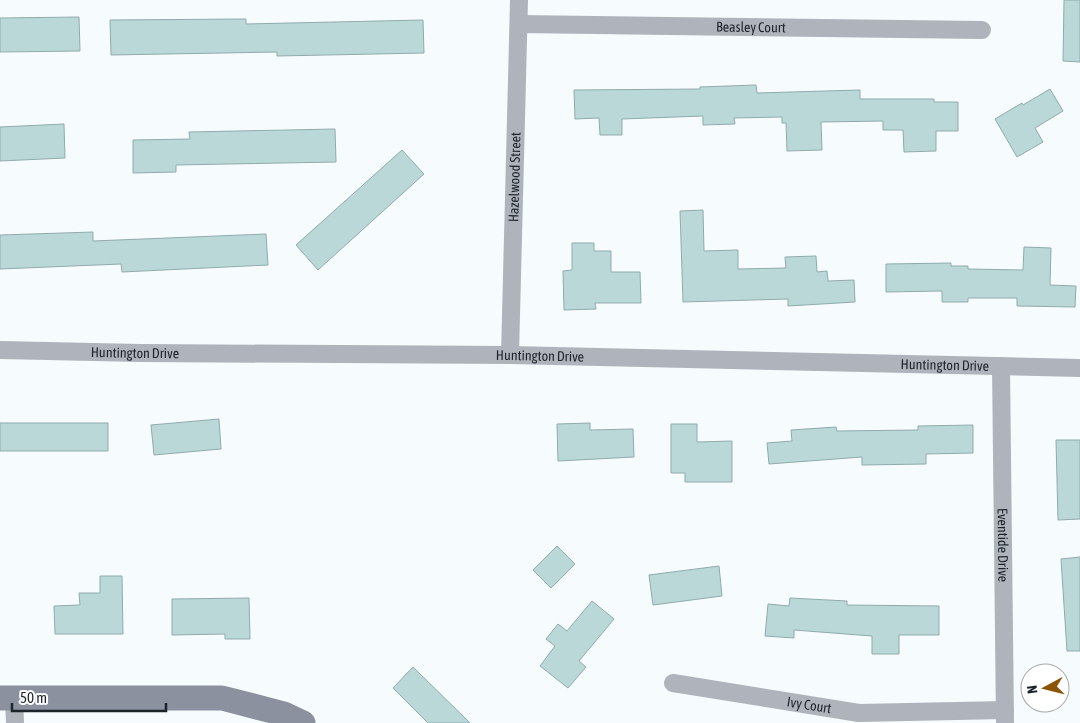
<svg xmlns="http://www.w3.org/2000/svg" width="1080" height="723" font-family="'Asap Condensed',sans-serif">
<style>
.building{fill:#bbd8d9;stroke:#90abad}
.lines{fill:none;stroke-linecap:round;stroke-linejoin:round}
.street{stroke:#afb3bc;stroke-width:18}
.secondary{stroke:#8b919e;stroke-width:25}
.labels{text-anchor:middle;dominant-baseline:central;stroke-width:4;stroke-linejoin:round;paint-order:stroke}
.street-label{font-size:14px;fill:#1c252a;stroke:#fff}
</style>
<rect width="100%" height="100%" fill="#f6fbfe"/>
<!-- building -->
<path class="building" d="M 1064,0 L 1080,0 L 1080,62 L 1063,61 Z
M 79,17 L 80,51 L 0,52 L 0,18 Z
M 246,19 L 246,24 L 423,20 L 424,53 L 277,56 L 277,52 L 111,55 L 110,20 Z
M 756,85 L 757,93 L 860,90 L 860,99 L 934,99 L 934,102 L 958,102 L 958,131 L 936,131 L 936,151 L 904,152 L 903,130 L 883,130 L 883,121 L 821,122 L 822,150 L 787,151 L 786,123 L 782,123 L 782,117 L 734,118 L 735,124 L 703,125 L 703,116 L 622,119 L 622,135 L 600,135 L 599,118 L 575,119 L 574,90 L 700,89 L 700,87 Z
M 1050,89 L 1063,111 L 1035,128 L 1043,142 L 1017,157 L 995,119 L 1022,103 L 1023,105 Z
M 64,124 L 65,158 L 0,161 L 0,127 Z
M 335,129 L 336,162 L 176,165 L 176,172 L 133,173 L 133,140 L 190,139 L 189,132 Z
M 402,150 L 424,174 L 318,270 L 296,245 Z
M 703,210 L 704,251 L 738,250 L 738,269 L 786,268 L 785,257 L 816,256 L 817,272 L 827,271 L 828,281 L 854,280 L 855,302 L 788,306 L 788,299 L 683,302 L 680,211 Z
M 93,232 L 93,241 L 266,234 L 268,265 L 122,272 L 121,264 L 0,269 L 0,235 Z
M 572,243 L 594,243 L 594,251 L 611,251 L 611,272 L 640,272 L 641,303 L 595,303 L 596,309 L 564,310 L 563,271 L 572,270 Z
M 1024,247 L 1051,248 L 1050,285 L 1076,286 L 1075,307 L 1017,306 L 1017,298 L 968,298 L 968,302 L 942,302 L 942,291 L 886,292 L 886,264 L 951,263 L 951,266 L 968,266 L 968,269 L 1023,270 Z
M 219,419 L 221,449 L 154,455 L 151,425 Z
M 0,423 L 108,423 L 108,451 L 0,451 Z
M 590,423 L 590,430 L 633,429 L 634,457 L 558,461 L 557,424 Z
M 671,424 L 697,424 L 697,442 L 732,441 L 732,482 L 685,482 L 685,473 L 671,473 Z
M 973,425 L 973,453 L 926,454 L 926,464 L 862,465 L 862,457 L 769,464 L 767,443 L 792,441 L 791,430 L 836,427 L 837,431 L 918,430 L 918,426 Z
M 1056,440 L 1080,440 L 1080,519 L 1058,520 Z
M 557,546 L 575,564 L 551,588 L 533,570 Z
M 1080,557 L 1080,651 L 1067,651 L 1061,559 Z
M 719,566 L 722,596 L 653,605 L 649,575 Z
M 100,576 L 122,576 L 123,634 L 55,634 L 54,606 L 80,605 L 79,593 L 100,593 Z
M 249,598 L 250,639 L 225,639 L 225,634 L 172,635 L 172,599 Z
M 790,598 L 847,601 L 847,605 L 939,606 L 939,635 L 899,635 L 899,654 L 872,654 L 872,636 L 794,630 L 794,638 L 765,636 L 768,604 L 789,606 Z
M 592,601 L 614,619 L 579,661 L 586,667 L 568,688 L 540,666 L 555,646 L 546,639 L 558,624 L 567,631 Z
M 413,667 L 470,723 L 428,723 L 393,688 Z"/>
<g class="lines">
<!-- street -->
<g class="street">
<path id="s1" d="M 519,24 L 982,30"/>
<path id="s2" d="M 0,350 L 140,353 L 510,355 L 1080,368"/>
<path id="s3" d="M 510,355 L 519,0"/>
<path id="s4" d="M 1001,366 L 1005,723"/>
<path id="s5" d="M 673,683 L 859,713 L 1005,710"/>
<path d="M 14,698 L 15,723"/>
</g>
<!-- secondary -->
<path class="secondary" d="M 0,698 L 222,698 L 284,714 L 303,723"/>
</g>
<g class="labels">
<!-- street labels -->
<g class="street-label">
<text stroke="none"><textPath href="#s1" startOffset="232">Beasley Court</textPath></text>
<text stroke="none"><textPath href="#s3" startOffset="178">Hazelwood Street</textPath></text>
<text stroke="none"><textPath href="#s2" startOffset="135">Huntington Drive</textPath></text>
<text stroke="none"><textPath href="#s2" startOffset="540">Huntington Drive</textPath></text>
<text stroke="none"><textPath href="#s2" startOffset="945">Huntington Drive</textPath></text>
<text stroke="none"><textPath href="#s4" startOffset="179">Eventide Drive</textPath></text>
<text stroke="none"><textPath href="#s5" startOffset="138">Ivy Court</textPath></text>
</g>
</g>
<!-- north arrow -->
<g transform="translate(1045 688) rotate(263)"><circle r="24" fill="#ffffff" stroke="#a4a8aa"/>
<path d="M0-4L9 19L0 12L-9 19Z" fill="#8a5404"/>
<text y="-8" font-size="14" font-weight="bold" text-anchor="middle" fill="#1c252a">N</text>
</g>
<!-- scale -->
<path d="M12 703v8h154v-8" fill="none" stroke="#1c252a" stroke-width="2.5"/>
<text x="20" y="703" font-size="15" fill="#1c252a" stroke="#ffffff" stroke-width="4" paint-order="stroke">50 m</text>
</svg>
